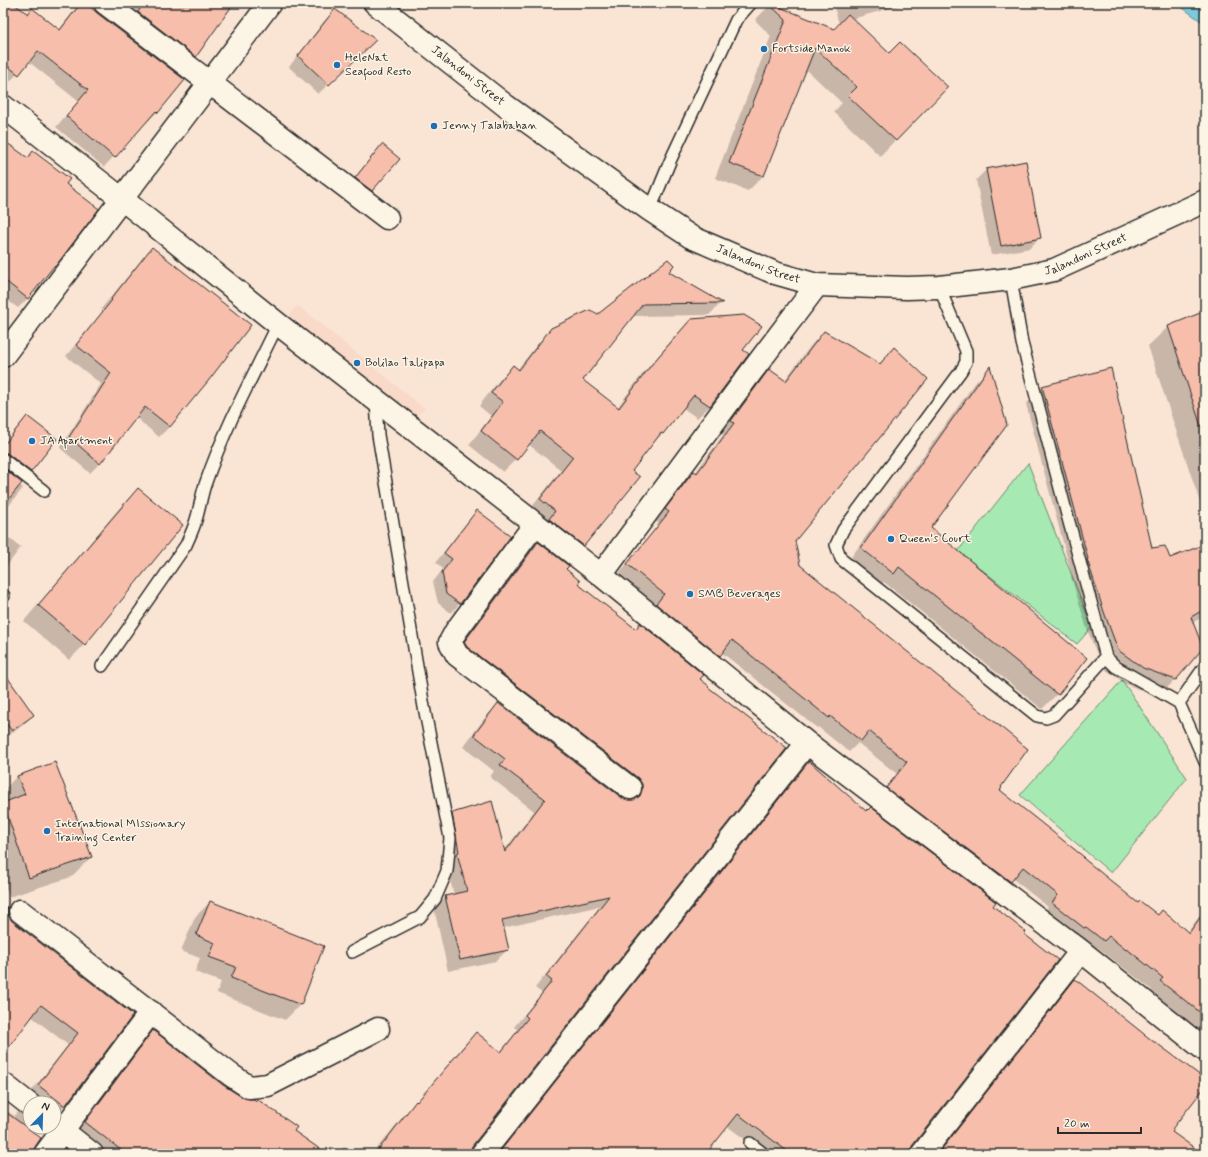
<svg xmlns="http://www.w3.org/2000/svg" width="1208" height="1157" font-family="Mynerve,sans-serif">
<style>
.built{fill:#f9d9c8}
.green{fill:#a7e9b3;stroke:#698a6f}
.water{fill:#7ccadb;stroke:#5c8a95}
.shadow{fill:#0003}
.building{fill:#f6beab;stroke:#2b2b2b}
.lines{fill:none;stroke-linecap:round;stroke-linejoin:round}
.lane-casing{stroke:#2b2b2b;stroke-width:14}
.street-casing{stroke:#2b2b2b;stroke-width:25}
.secondary-casing{stroke:#2b2b2b;stroke-width:25}
.lane{stroke:#fcf5e5;stroke-width:11}
.street{stroke:#fcf5e5;stroke-width:22}
.secondary{stroke:#fcf5e5;stroke-width:22}
.poi-dot{fill:#1f6fb2;stroke:#fcf5e5;stroke-width:1.5}
.labels{text-anchor:middle;dominant-baseline:central;stroke-width:3;stroke-linejoin:round;paint-order:stroke}
.poi-label{font-size:12px;fill:#2b2b2b;stroke:#fcf5e5;text-anchor:start}
.street-label{font-size:12px;fill:#2b2b2b;stroke:#fcf5e5}
</style>
<rect width="100%" height="100%" fill="#fae4d4"/>
<filter id="ink" filterUnits="userSpaceOnUse"><feTurbulence type="fractalNoise" baseFrequency=".025" numOctaves="2"/><feDisplacementMap in="SourceGraphic" scale="8" xChannelSelector="R" yChannelSelector="G"/><feConvolveMatrix kernelMatrix="1 2 1 2 8 2 1 2 1" color-interpolation-filters="sRGB"/></filter>
<g filter="url(#ink)">
<!-- built -->
<path class="built" d="M 297,305 L 425,409 L 413,418 L 288,318 Z"/>
<!-- green -->
<path class="green" d="M 1028,463 L 1092,627 L 1077,644 L 958,551 Z
M 1122,680 L 1187,778 L 1111,873 L 1020,795 Z"/>
<!-- water -->
<path class="water" d="M 1176,3 L 1205,3 L 1205,24 Z"/>
<!-- shadow -->
<path class="shadow" d="M 3,3 L 12,3 L 27,15 L 58,31 L 80,3 L 92,3 L 92,8 L 97,14 L 184,80 L 157,112 L 147,122 L 146,121 L 104,167 L 56,127 L 78,101 L 28,61 L 8,84 L 3,80 Z
M 102,3 L 226,3 L 195,56 L 185,66 Z
M 833,3 L 908,3 L 852,19 L 889,54 L 946,87 L 880,156 L 834,112 L 842,103 L 806,69 L 763,176 L 748,191 L 715,178 L 771,36 L 755,20 L 770,5 L 834,30 L 839,24 Z
M 335,10 L 365,50 L 318,94 L 289,67 L 325,20 Z
M 3,141 L 27,159 L 33,153 L 65,185 L 54,266 L 45,275 L 28,298 L 18,308 L 3,297 Z
M 382,146 L 372,190 L 362,201 L 346,188 L 372,156 Z
M 986,170 L 1040,237 L 1030,248 L 991,255 L 976,180 Z
M 153,249 L 208,380 L 169,427 L 159,437 L 135,417 L 100,463 L 90,473 L 60,448 L 101,384 L 66,356 L 103,311 L 101,309 L 142,259 Z
M 668,272 L 721,303 L 709,315 L 632,316 L 581,380 L 617,408 L 640,377 L 678,333 L 691,320 L 742,350 L 710,406 L 697,418 L 683,408 L 662,434 L 650,445 L 630,471 L 583,545 L 571,558 L 528,512 L 561,470 L 528,444 L 516,459 L 503,472 L 469,445 L 491,416 L 479,406 L 500,379 L 513,367 L 517,370 L 539,342 L 552,329 L 598,315 Z
M 1205,312 L 1205,514 L 1204,514 L 1148,346 L 1168,327 Z
M 824,332 L 878,365 L 894,348 L 794,541 L 799,565 L 998,790 L 1138,904 L 1157,916 L 1188,932 L 1205,908 L 1205,1036 L 1150,993 L 1152,990 L 1097,947 L 1092,952 L 1041,914 L 1048,907 L 1013,879 L 999,893 L 876,799 L 897,774 L 858,743 L 849,752 L 818,727 L 817,728 L 721,652 L 708,666 L 617,576 L 659,524 L 655,521 L 683,483 L 694,472 L 695,473 L 723,435 L 720,433 L 758,382 L 769,370 L 784,381 L 812,344 Z
M 990,368 L 929,529 L 1085,659 L 1057,694 L 1042,709 L 884,582 L 878,588 L 847,563 L 975,383 Z
M 1043,387 L 1151,549 L 1169,560 L 1205,545 L 1205,616 L 1192,623 L 1175,680 L 1158,697 L 1126,684 L 1102,667 L 1087,629 L 1071,577 L 1072,576 L 1026,404 Z
M 27,417 L 30,471 L 19,482 L 19,485 L 23,488 L 3,513 L 3,445 L 15,430 Z
M 138,489 L 182,525 L 84,645 L 69,660 L 24,621 L 123,504 Z
M 477,512 L 459,604 L 451,613 L 438,603 L 433,582 L 443,569 L 436,562 L 468,521 Z
M 3,534 L 21,547 L 3,571 Z
M 538,543 L 564,570 L 576,584 L 635,630 L 640,625 L 706,688 L 786,748 L 471,1146 L 469,1154 L 371,1154 L 384,1140 L 405,1114 L 414,1106 L 465,1044 L 476,1033 L 500,1052 L 518,1030 L 514,1027 L 542,993 L 535,988 L 600,906 L 503,928 L 508,949 L 496,961 L 448,971 L 434,908 L 446,897 L 454,895 L 446,865 L 448,863 L 441,825 L 453,814 L 504,851 L 534,811 L 490,777 L 494,771 L 463,747 L 487,715 L 499,704 L 622,799 L 631,801 L 631,795 L 453,654 L 526,554 Z
M 3,677 L 33,715 L 23,725 L 3,740 Z
M 809,762 L 911,1146 L 909,1154 L 765,1154 L 727,1126 L 705,1154 L 497,1154 L 798,773 Z
M 17,776 L 91,857 L 71,877 L 9,897 L 3,880 L 3,791 Z
M 210,902 L 323,946 L 300,1005 L 285,1020 L 217,993 L 221,982 L 195,972 L 200,958 L 181,951 L 195,917 Z
M 3,919 L 12,922 L 132,1015 L 61,1110 L 54,1117 L 54,1103 L 22,1103 L 68,1045 L 31,1016 L 3,1053 Z
M 1075,980 L 1154,1044 L 1205,1081 L 1205,1085 L 1171,1130 L 1171,1132 L 1201,1154 L 937,1154 L 1064,992 Z
M 153,1032 L 223,1086 L 293,1131 L 325,1154 L 101,1154 L 71,1137 L 142,1043 Z
M 3,1108 L 14,1116 L 18,1112 L 28,1118 L 30,1118 L 30,1127 L 33,1127 L 28,1133 L 34,1146 L 32,1154 L 3,1154 Z
M 344,1147 L 354,1154 L 337,1154 Z"/>
<!-- building -->
<path class="building" d="M 3,3 L 13,3 L 28,14 L 32,8 L 60,30 L 81,3 L 86,3 L 97,13 L 185,80 L 158,113 L 156,111 L 115,158 L 66,116 L 88,90 L 38,51 L 19,75 L 3,62 Z
M 144,3 L 234,3 L 196,57 L 138,12 Z
M 770,3 L 834,29 L 848,14 L 889,53 L 900,42 L 948,87 L 896,141 L 848,96 L 857,87 L 815,48 L 764,176 L 729,163 L 786,20 L 769,4 Z
M 335,9 L 376,40 L 329,85 L 298,56 Z
M 3,140 L 28,158 L 33,151 L 70,179 L 66,184 L 99,209 L 55,267 L 54,266 L 28,299 L 3,279 Z
M 382,144 L 400,159 L 372,191 L 355,178 Z
M 1026,161 L 1041,238 L 1001,246 L 986,169 Z
M 152,247 L 251,325 L 209,380 L 170,427 L 145,407 L 100,464 L 69,437 L 111,373 L 76,345 L 112,300 L 111,299 Z
M 668,259 L 674,265 L 669,272 L 723,303 L 643,304 L 583,380 L 619,408 L 652,364 L 691,319 L 744,315 L 762,326 L 743,350 L 749,354 L 710,406 L 694,395 L 663,434 L 661,433 L 632,471 L 640,477 L 584,546 L 549,519 L 555,511 L 540,499 L 573,457 L 540,431 L 517,460 L 481,431 L 503,402 L 491,393 L 513,365 L 519,370 L 551,328 L 590,310 L 598,314 Z
M 1205,311 L 1205,425 L 1201,426 L 1168,326 Z
M 824,331 L 880,364 L 894,347 L 928,379 L 795,541 L 800,565 L 1028,749 L 1001,787 L 1002,788 L 1000,790 L 1084,857 L 1083,858 L 1138,903 L 1140,901 L 1158,915 L 1162,910 L 1189,933 L 1205,911 L 1205,1016 L 1160,981 L 1163,978 L 1127,949 L 1126,950 L 1109,936 L 1104,941 L 1086,927 L 1084,928 L 1052,903 L 1058,895 L 1023,867 L 1011,882 L 886,788 L 907,762 L 869,731 L 861,741 L 830,716 L 829,718 L 732,640 L 720,656 L 656,604 L 664,594 L 627,564 L 669,512 L 665,509 L 694,471 L 697,473 L 734,423 L 731,421 L 769,369 L 786,381 Z
M 990,366 L 1007,425 L 931,528 L 1087,658 L 1058,695 L 899,567 L 894,574 L 861,548 Z
M 1111,368 L 1152,548 L 1165,546 L 1170,558 L 1205,544 L 1205,609 L 1191,617 L 1203,648 L 1176,680 L 1143,668 L 1118,650 L 1104,612 L 1087,559 L 1088,559 L 1042,386 Z
M 27,416 L 57,439 L 31,472 L 7,453 L 3,452 L 3,446 Z
M 3,468 L 22,483 L 3,506 Z
M 138,488 L 183,525 L 85,645 L 38,605 Z
M 477,510 L 511,536 L 460,604 L 446,594 L 442,572 L 452,559 L 444,553 Z
M 538,542 L 569,566 L 566,569 L 580,581 L 578,584 L 636,629 L 640,623 L 704,675 L 700,679 L 709,686 L 708,687 L 787,748 L 472,1146 L 470,1154 L 375,1154 L 416,1101 L 417,1102 L 476,1032 L 501,1052 L 528,1018 L 525,1015 L 552,981 L 546,976 L 609,896 L 502,920 L 509,950 L 460,960 L 445,896 L 467,891 L 457,853 L 459,852 L 452,813 L 492,801 L 505,852 L 545,799 L 500,765 L 505,759 L 474,735 L 498,703 L 622,798 L 628,800 L 634,800 L 640,796 L 642,790 L 642,784 L 638,778 L 467,647 L 464,642 Z
M 3,671 L 34,715 L 12,731 L 3,719 Z
M 809,761 L 866,811 L 867,809 L 868,810 L 871,807 L 996,902 L 993,906 L 1026,932 L 1024,934 L 1058,960 L 912,1146 L 910,1154 L 791,1154 L 738,1114 L 706,1154 L 498,1154 Z
M 55,762 L 92,857 L 29,878 L 3,803 L 25,794 L 17,776 Z
M 210,901 L 324,946 L 301,1005 L 231,978 L 236,967 L 209,957 L 215,943 L 196,935 Z
M 3,904 L 8,908 L 8,915 L 12,921 L 133,1015 L 65,1106 L 38,1085 L 78,1033 L 41,1005 L 3,1055 Z
M 1075,979 L 1154,1042 L 1155,1042 L 1205,1079 L 1205,1087 L 1172,1129 L 1174,1130 L 1172,1132 L 1203,1154 L 938,1154 Z
M 153,1030 L 223,1085 L 242,1097 L 250,1099 L 254,1099 L 256,1101 L 257,1099 L 297,1127 L 294,1131 L 327,1154 L 126,1154 L 85,1122 Z
M 3,1110 L 41,1138 L 35,1147 L 33,1154 L 3,1154 Z"/>
<g class="lines">
<!-- lane casing -->
<g class="lane-casing">
<path id="lane" d="M 650,210 L 671,159 L 736,20 L 751,3
M 1011,279 L 1022,343 L 1066,511 L 1106,657 L 1116,667 L 1179,703 L 1205,762
M 939,287 L 966,351 L 966,362 L 961,371 L 843,530 L 836,545 L 841,559 L 1037,716 L 1046,718 L 1054,715 L 1106,657
M 3,459 L 44,491
M 3,595 L 4,596
M 102,666 L 186,545 C 189,538 193,530 195,523 C 200,509 201,495 206,482 C 225,427 253,376 278,324
M 1179,703 L 1205,666
M 352,952 L 420,917 L 435,899 L 447,871 L 450,838 L 424,707 L 378,435 L 376,401
M 750,1143 L 764,1154"/>
</g>
<!-- street casing -->
<g class="street-casing">
<path id="street" d="M 105,3 L 387,218
M 3,106 L 122,199 L 278,324 L 601,575 L 807,743 L 1081,951 L 1205,1050
M 3,356 L 270,3
M 535,524 L 456,631 L 450,642 L 457,655 L 630,788
M 601,575 L 746,379 L 817,285
M 20,911 L 231,1075 L 249,1087 L 268,1085 L 378,1029
M 3,1084 L 30,1105
M 54,1124 L 92,1154
M 45,1154 L 151,1012
M 482,1154 L 807,743
M 922,1154 L 1081,951"/>
</g>
<!-- secondary casing -->
<g class="secondary-casing">
<g id="secondary">
<path id="s1" d="M 375,3 L 506,106 L 650,210 L 691,237 L 775,273 L 817,285 L 907,288 L 939,287 L 1011,279 L 1054,270 L 1205,201"/>
</g>
</g>
<!-- lane -->
<use href="#lane" class="lane"/>
<!-- street -->
<use href="#street" class="street"/>
<!-- secondary -->
<use href="#secondary" class="secondary"/>
</g>
</g>
<!-- markers -->
<g class="poi-dot">
<circle cx="764" cy="49" r="4"/>
<circle cx="337" cy="65" r="4"/>
<circle cx="434" cy="126" r="4"/>
<circle cx="357" cy="363" r="4"/>
<circle cx="32" cy="441" r="4"/>
<circle cx="891" cy="539" r="4"/>
<circle cx="690" cy="594" r="4"/>
<circle cx="47" cy="831" r="4"/>
</g>
<g class="labels">
<!-- poi labels -->
<g class="poi-label">
<text x="772" y="49">Fortside Manok</text>
<text x="345" y="58">HeleNat<tspan x="345" dy="14">Seafood Resto</tspan></text>
<text x="442" y="126">Jenny Talabahan</text>
<text x="365" y="363">Bolilao Talipapa</text>
<text x="40" y="441">JA Apartment</text>
<text x="899" y="539">Queen's Court</text>
<text x="698" y="594">SMB Beverages</text>
<text x="55" y="824">International MIssionary<tspan x="55" dy="14">Training Center</tspan></text>
</g>
<!-- street labels -->
<g class="street-label">
<text stroke="none"><textPath href="#s1" startOffset="118">Jalandoni Street</textPath></text>
<text stroke="none"><textPath href="#s1" startOffset="802">Jalandoni Street</textPath></text>
<text stroke="none"><textPath href="#s1" startOffset="466">Jalandoni Street</textPath></text>
</g>
</g>
<!-- margin -->
<rect width="1208" height="1157" fill="none" stroke="#fcf5e5" stroke-width="16"/>
<rect x="8" y="8" width="1192" height="1141" fill="none" stroke="#2b2b2b" stroke-width="1.5" filter="url(#ink)"/>
<!-- north arrow -->
<g transform="translate(42 1115) rotate(23)"><circle r="19" fill="#fcf5e5" stroke="#a8a49b"/>
<path d="M0-3L7 15L0 10L-7 15Z" fill="#1f6fb2"/>
<text y="-6" font-size="11" font-weight="bold" text-anchor="middle" fill="#2b2b2b">N</text>
</g>
<!-- scale -->
<path d="M1058 1127v6h83v-6" fill="none" stroke="#2b2b2b" stroke-width="2"/>
<text x="1064" y="1127" font-size="12" fill="#2b2b2b" stroke="#fcf5e5" stroke-width="3" paint-order="stroke">20 m</text>
</svg>
